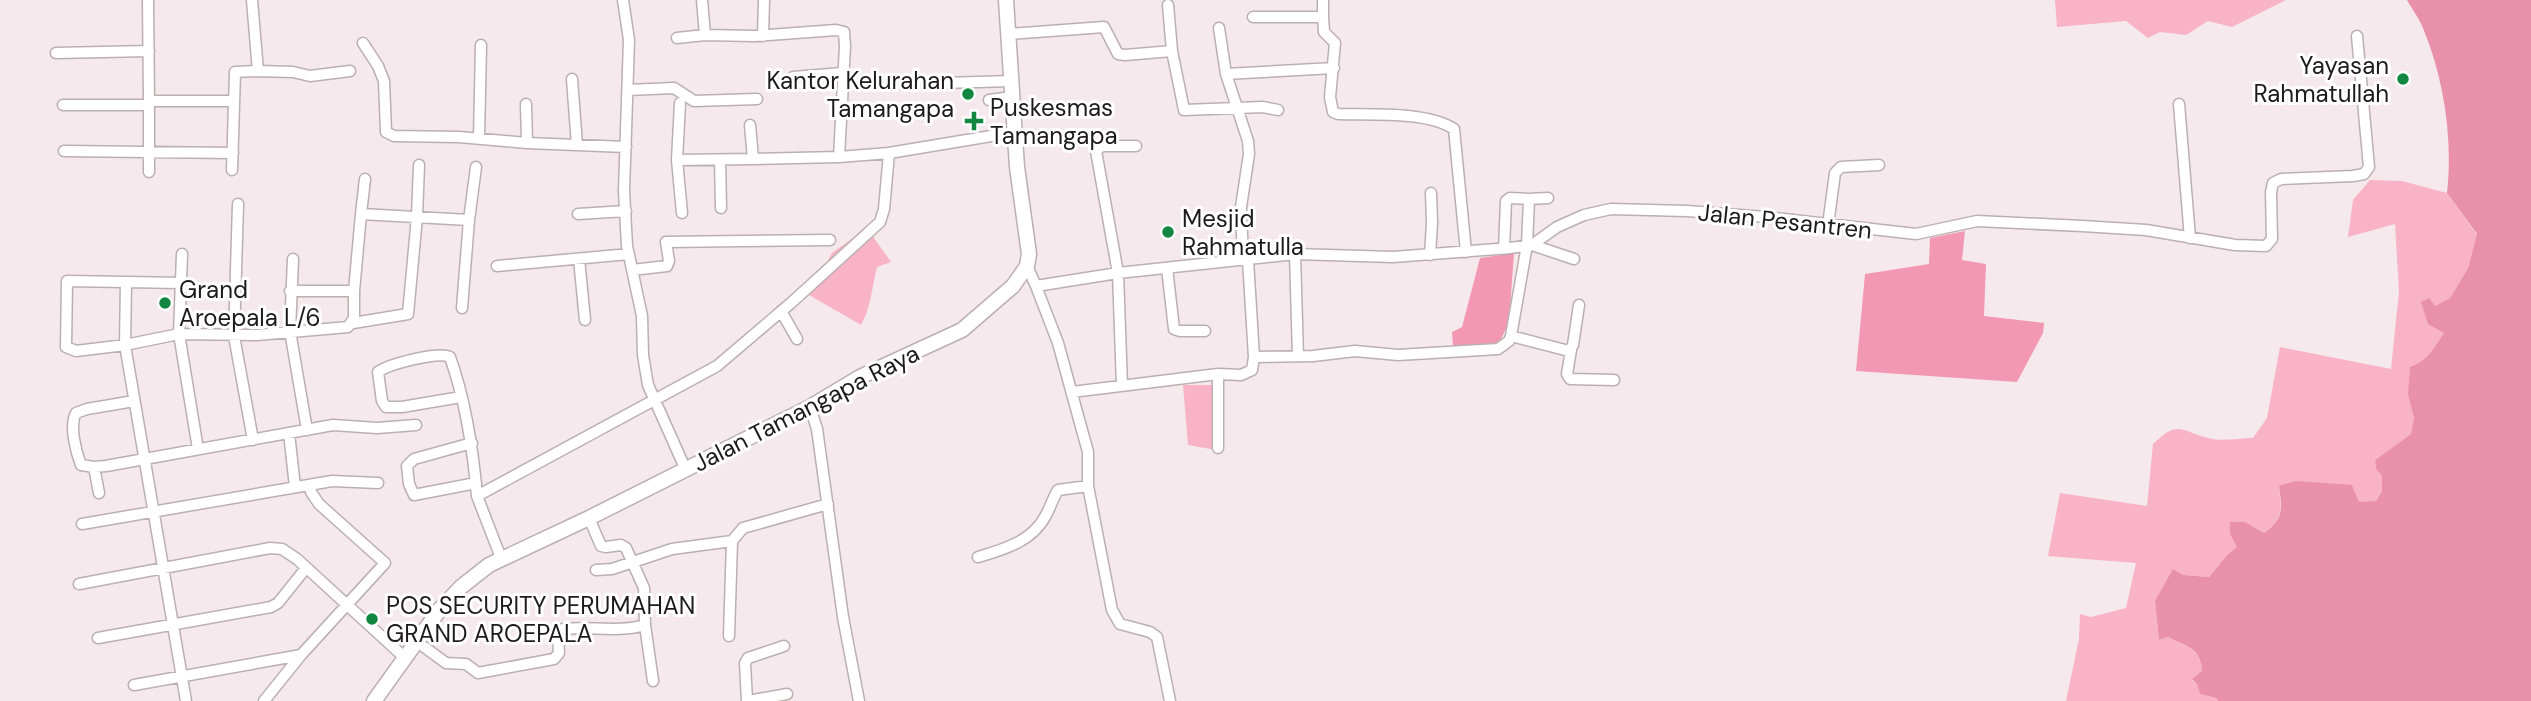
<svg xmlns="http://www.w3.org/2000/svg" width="2531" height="701" font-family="'DM Sans',sans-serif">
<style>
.green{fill:#f8b3c6}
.forest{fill:#f298b4}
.water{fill:#e990ab}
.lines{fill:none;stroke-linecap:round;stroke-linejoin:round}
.minor-casing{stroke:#bbafb2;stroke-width:13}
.major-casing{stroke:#bbafb2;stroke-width:17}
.minor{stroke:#fff;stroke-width:10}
.major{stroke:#fff;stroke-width:14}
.poi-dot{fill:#118740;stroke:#fff;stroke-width:2.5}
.labels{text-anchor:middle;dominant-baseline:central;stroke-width:6;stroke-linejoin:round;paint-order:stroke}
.poi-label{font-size:24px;fill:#1e1a1b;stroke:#fff;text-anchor:start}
.street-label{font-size:24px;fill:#1e1a1b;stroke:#fff}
</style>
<rect width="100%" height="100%" fill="#f6e9ed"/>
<!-- green -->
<path class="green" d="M 2055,0 L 2286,0 L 2232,27 L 2208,21 L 2186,35 L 2160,32 L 2148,38 L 2126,21 L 2057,27 Z
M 2370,180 L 2402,181 L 2447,193 L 2477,235 L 2468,268 L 2450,298 L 2435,306 L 2445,333 L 2429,356 L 2421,363 L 2408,395 L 2414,418 L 2411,434 L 2375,460 L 2376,469 L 2382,476 L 2382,491 L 2376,501 L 2359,503 L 2352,485 L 2279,486 C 2281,510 2284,517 2264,533 L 2245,522 L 2230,534 L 2238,547 L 2227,555 L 2209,577 L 2183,575 L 2155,601 L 2159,640 L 2168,637 C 2186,647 2201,648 2202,671 L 2192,680 L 2197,684 L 2200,694 L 2216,698 L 2218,701 L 2066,701 L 2079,639 L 2080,614 L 2091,617 L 2126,608 L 2136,563 L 2048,556 L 2060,493 L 2147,506 L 2153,444 C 2179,419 2180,431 2208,438 C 2221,442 2239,438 2253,438 L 2267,418 L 2280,347 L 2391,369 L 2399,291 L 2395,224 L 2348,237 L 2353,200 Z
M 867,228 L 891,262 L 877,267 C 872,287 871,307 861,325 L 809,295 L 832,253 Z
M 1183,385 L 1217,385 L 1216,450 L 1188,445 Z"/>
<!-- forest -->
<path class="forest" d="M 1965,231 L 1962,260 L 1986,264 L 1984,316 L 2044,323 L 2043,333 L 2017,382 L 1856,371 L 1865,274 L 1929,264 L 1930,238 Z
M 1514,253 L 1509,323 L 1500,341 L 1487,346 L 1453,347 L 1452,332 L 1462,327 L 1480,258 Z"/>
<!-- water -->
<path class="water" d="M 2407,0 L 2531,0 L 2531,701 L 2218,701 L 2216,698 L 2200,694 L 2197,684 L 2192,679 L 2202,671 C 2201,648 2187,647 2168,637 L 2159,640 L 2155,601 L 2173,569 L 2183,575 L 2209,577 L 2227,555 L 2237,547 L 2230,534 L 2230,522 L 2245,522 L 2264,533 C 2284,518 2282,510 2279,486 L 2296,481 L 2352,485 L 2359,502 L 2376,501 L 2382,491 L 2382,476 L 2376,469 L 2375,460 L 2411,434 L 2414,418 L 2408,395 L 2410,367 C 2428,361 2434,348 2444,333 L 2428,324 L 2421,302 L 2429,298 L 2435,306 L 2450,298 L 2468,268 L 2477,234 L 2447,193 C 2453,138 2444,79 2423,28 C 2419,18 2412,9 2407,0 Z"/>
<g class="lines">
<!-- minor casing -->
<g class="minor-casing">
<path id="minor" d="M 148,0 L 149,101 L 232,101
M 252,0 L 258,71 L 293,72 L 310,76 L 350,71
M 623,0 L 629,40 L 624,191 L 627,246 L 642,316 L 643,355 L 648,385 L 685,468
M 702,0 L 705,35
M 1168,5 L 1172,51
M 1253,17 L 1323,17 L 1324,32 L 1335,43 L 1330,97 L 1333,112 L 1338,114 C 1370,115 1427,111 1454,129 L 1466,252
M 1323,17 L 1323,0
M 1219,28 L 1226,74
M 1008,34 L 1104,27 L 1118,54 L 1125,55 L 1172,51 L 1184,110 L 1263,107 L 1278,110
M 763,36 L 764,0
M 677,38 L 705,35 L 754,36 L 836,30 L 844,32 L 845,46 L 839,157
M 363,43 L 378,66 L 384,81 L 386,132 L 394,136 L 459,137 L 527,143
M 56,53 L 149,51
M 793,77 L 842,73
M 572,79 L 577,145
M 944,83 L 1011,81
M 628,90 L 674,88 L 694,101 L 757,99
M 989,100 L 1012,97
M 680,103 L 677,160 L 753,159
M 526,104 L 527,143 L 626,147
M 2179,104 L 2190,238
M 63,105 L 149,105
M 750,125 L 753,159 L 839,157 L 889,153 L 1015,132
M 479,138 L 481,45
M 64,151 L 233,153
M 677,160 L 682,213
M 720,160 L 721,208
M 232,170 L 235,72 L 258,71
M 149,172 L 149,101
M 238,204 L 234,336 L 253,440
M 361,214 L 365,179
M 578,214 L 626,211
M 1828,225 L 1835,173 L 1841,167 L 1879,165
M 1532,245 L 1574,259
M 1504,249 L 1506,201 L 1510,198 L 1529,199
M 182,254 L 179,334 L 198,449
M 1295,254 L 1298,356
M 1430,255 L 1432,223 L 1431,193
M 293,259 L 290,331 L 307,430
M 579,259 L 585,320
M 1243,260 L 1241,207 L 1249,154 L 1248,141 L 1226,74 L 1334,68
M 497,266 L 629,254
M 1027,266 L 1036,286 L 1118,273 L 1295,254 L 1393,257 L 1510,248 L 1532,245 L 1557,227 L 1584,215 L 1611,209 L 1687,211 L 1766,217 L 1916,234 L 1977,221 L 2082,226 L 2146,230 L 2235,245 L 2266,246 L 2272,239 L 2271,192 L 2273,183 L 2281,179 L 2353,176 L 2364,174 L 2369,167 L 2357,36
M 1167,268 L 1174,329 L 1180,331 L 1205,331
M 632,270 L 667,266 L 669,261 L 666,242 L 830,240
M 126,282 L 67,281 L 66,347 L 76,351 L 125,345 L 179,334 L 257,335 L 348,327 L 354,318 L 354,291 L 361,214 L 469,220 L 476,167
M 180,283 L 126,282 L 125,345 L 186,701
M 1036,286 L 1058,343 L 1088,452 L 1088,486 L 1112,610 L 1120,624 L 1150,632 L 1157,637 L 1170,701
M 290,291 L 354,291
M 462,308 L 469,220
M 781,311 L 797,339
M 353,323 L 408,314 L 417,217 L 419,165
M 1511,336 L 1569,351 L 1573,345 L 1579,305
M 1571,350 L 1567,374 L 1570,379 L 1614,380
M 1254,357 L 1313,356 L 1355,351 L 1398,355 L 1498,349 L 1509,341 L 1511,336 L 1527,245 L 1529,199 L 1548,198
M 1218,374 L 1218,448
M 1122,386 L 1118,273 L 1096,151 L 1102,146 L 1136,146
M 1072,392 L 1218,374 L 1241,375 L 1252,370 L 1254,357 L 1248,260
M 461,397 L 402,407 L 386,407 L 382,401 L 378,372 C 389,364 438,351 450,357 C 466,402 473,449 477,496
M 134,401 L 87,409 L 76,413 C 69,426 76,452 81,465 L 94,467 L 106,466 L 333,425 L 377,428 L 416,425
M 810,407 L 817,429 L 843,617 L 859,701
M 289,433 L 295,487
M 472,443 L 414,459 L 407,466 L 409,484 L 414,495 L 476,483
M 94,467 L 99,493
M 589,518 L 601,546 L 606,547 L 621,545 L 626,548 L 644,588 L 645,625 L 653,681
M 82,524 L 332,481 L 378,483
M 978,557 C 1005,549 1033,541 1046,515 C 1051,506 1053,498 1058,490 L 1088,486
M 501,558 L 477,496 L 717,366 L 791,303 L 880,222 L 884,209 L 889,153
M 596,570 L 612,569 L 672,549 L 732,541 L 743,528 L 828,504
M 79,584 L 270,548 L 282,549 L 297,559 L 404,657
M 729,636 L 732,541
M 98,638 L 271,607 L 278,603 L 306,568
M 416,641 L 446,663 L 466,664 L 478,673 L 554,659 L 559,653 L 558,634 L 563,629 C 591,626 618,633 645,625
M 134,685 L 301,655
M 264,701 L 301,655 L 385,563 L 319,504 L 311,492 L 310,485
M 747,701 L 745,663 L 748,658 L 784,646
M 748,701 L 787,694"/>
</g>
<!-- major casing -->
<g class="major-casing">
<path id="major" d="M 374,701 L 440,609 L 461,587 L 489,565 L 589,518 L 810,407 L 860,377 L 962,330 L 1013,286 L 1027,266 L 1029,254 L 1017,167 L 1006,0"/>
</g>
<!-- minor -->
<use href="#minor" class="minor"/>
<!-- major -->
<use href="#major" class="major"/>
</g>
<!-- markers -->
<g class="poi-dot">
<circle cx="2403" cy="79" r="7"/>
<circle cx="968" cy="94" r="7"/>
<path d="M970.5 110.5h7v7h7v7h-7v7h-7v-7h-7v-7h7z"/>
<circle cx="1168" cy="232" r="7"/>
<circle cx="165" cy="303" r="7"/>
<circle cx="372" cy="619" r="7"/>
</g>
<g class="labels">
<!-- poi labels -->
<g class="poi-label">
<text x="2389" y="65" text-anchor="end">Yayasan<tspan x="2389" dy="28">Rahmatullah</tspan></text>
<text x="954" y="80" text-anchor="end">Kantor Kelurahan<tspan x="954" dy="28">Tamangapa</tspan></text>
<text x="990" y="107">Puskesmas<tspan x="990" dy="28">Tamangapa</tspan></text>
<text x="1182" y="218">Mesjid<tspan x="1182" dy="28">Rahmatulla</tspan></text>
<text x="179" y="289">Grand<tspan x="179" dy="28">Aroepala L/6</tspan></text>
<text x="386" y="605">POS SECURITY PERUMAHAN<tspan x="386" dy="28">GRAND AROEPALA</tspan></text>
</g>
<!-- street labels -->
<g class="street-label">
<text transform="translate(1785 221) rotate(6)">Jalan Pesantren</text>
<text transform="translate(806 408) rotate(-27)">Jalan Tamangapa Raya</text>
</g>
</g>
</svg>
